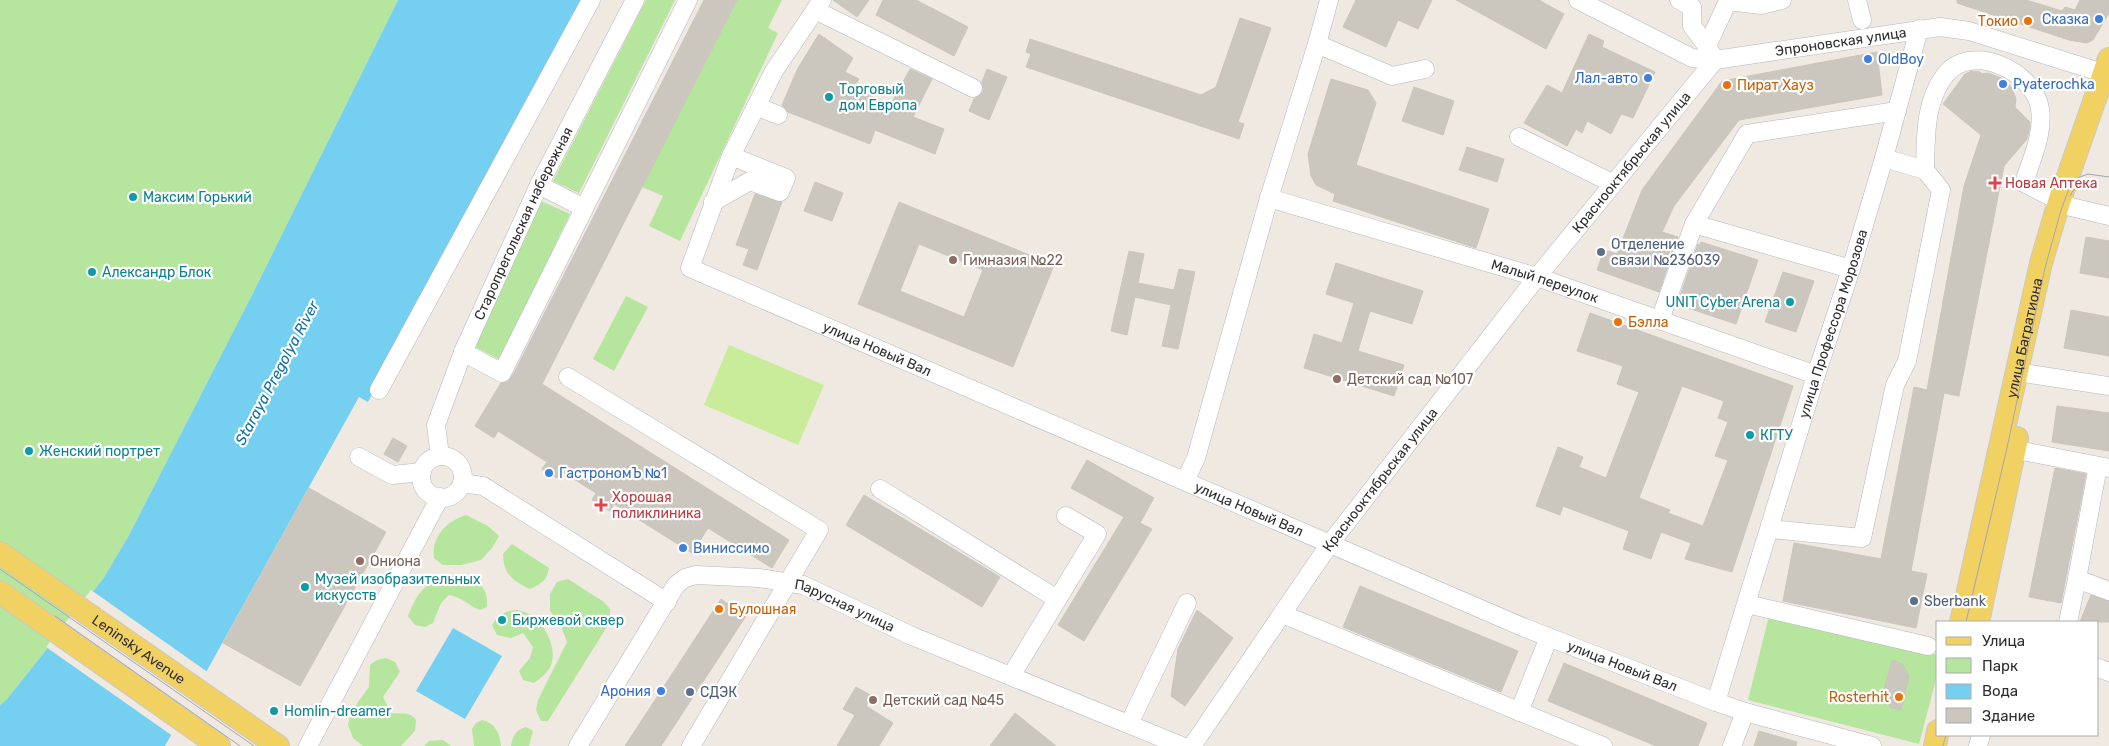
<svg xmlns="http://www.w3.org/2000/svg" width="2109" height="746" font-family="Rubik,sans-serif">
<style>
.green{fill:#b6e59e}
.pitch{fill:#c9ec9a}
.water{fill:#75cff0}
.pier{fill:#efe9e1}
.building{fill:#cbc7bf;stroke:#cbc5ba;fill-rule:evenodd}
.lines{fill:none;stroke-linecap:round;stroke-linejoin:round}
.minor-casing{stroke:#b4b7c1;stroke-width:19}
.major-casing{stroke:#c9c9c9;stroke-width:24}
.minor{stroke:#fff;stroke-width:18}
.major{stroke:#f2d163;stroke-width:22}
.tram{stroke:#a3a6b8;stroke-width:1}
.shop-dot{fill:#3f7fe0;stroke:#fff;stroke-width:2}
.food-dot{fill:#e8710a;stroke:#fff;stroke-width:2}
.culture-dot{fill:#0f9aa8;stroke:#fff;stroke-width:2}
.health-dot{fill:#e0444e;stroke:#fff;stroke-width:2}
.service-dot{fill:#5c6f8a;stroke:#fff;stroke-width:2}
.education-dot{fill:#8d6e63;stroke:#fff;stroke-width:2}
.labels{text-anchor:middle;dominant-baseline:central;stroke-width:4.5;stroke-linejoin:round;paint-order:stroke}
.shop-label{font-size:14px;fill:#366cbe;stroke:#fff;text-anchor:start}
.food-label{font-size:14px;fill:#c56008;stroke:#fff;text-anchor:start}
.street-label{font-size:14px;fill:#2e2e2e;stroke:#fff}
.culture-label{font-size:14px;fill:#0d838f;stroke:#fff;text-anchor:start}
.health-label{font-size:14px;fill:#be3a42;stroke:#fff;text-anchor:start}
.service-label{font-size:14px;fill:#4e5e75;stroke:#fff;text-anchor:start}
.education-label{font-size:14px;fill:#785e54;stroke:#fff;text-anchor:start}
.water-label{font-size:15px;font-style:italic;fill:#0d6fa3;stroke:#fff}
</style>
<rect width="100%" height="100%" fill="#efe9e1"/>
<!-- green -->
<path class="green" d="M 0,0 L 398,0 L 251,297 L 128,537 L 103,579 L 7,699 L 0,705 Z
M 646,0 L 675,0 L 579,193 L 553,181 Z
M 737,0 L 782,0 L 768,28 L 778,33 L 680,241 L 649,226 L 663,196 L 642,187 Z
M 541,201 L 570,214 L 500,360 L 473,346 Z
M 626,296 L 648,307 L 614,371 L 593,359 Z
M 466,515 L 488,526 L 499,536 L 492,548 L 481,560 L 461,565 L 443,565 L 434,558 C 431,537 447,521 466,515 Z
M 512,544 L 549,568 C 547,581 541,584 530,589 C 512,580 504,575 503,554 Z
M 471,577 C 483,585 488,591 487,607 L 480,610 C 467,605 464,598 449,595 L 441,603 L 433,623 L 425,627 L 415,625 L 408,616 C 422,580 433,579 471,577 Z
M 568,579 L 604,602 L 610,609 L 610,622 L 548,721 L 541,721 L 536,710 L 538,700 L 567,642 L 560,623 L 550,611 L 550,594 L 557,582 Z
M 517,610 C 522,611 528,613 532,616 C 545,624 556,647 552,662 C 550,671 541,678 534,683 L 523,680 L 519,671 L 530,658 L 533,647 L 523,633 L 511,638 L 497,635 L 492,625 C 499,615 504,611 517,610 Z
M 1770,612 L 1938,655 L 1938,672 L 1919,744 L 1748,700 Z
M 386,658 L 395,662 L 400,672 L 383,697 L 391,713 C 401,715 409,710 416,720 L 415,731 L 401,746 L 363,746 L 353,738 L 348,725 L 351,712 L 369,687 L 370,665 L 377,660 Z
M 482,720 C 495,723 500,733 501,746 L 474,746 L 472,729 L 476,723 Z
M 526,727 L 533,731 L 529,746 L 511,746 C 513,735 516,730 526,727 Z
M 443,740 L 451,746 L 424,746 L 429,741 Z"/>
<!-- pitch -->
<path class="pitch" d="M 729,345 L 824,385 L 798,445 L 704,405 Z"/>
<!-- water -->
<path class="water" d="M 398,0 L 588,0 L 368,402 L 359,397 L 165,746 L 0,746 L 0,705 L 7,699 L 103,579 L 128,537 L 251,297 Z
M 453,628 L 502,656 L 465,719 L 416,691 Z"/>
<!-- pier -->
<path class="pier" d="M 91,590 L 209,673 L 174,737 L 46,647 Z"/>
<!-- building -->
<path class="building" d="M 704,0 L 737,0 L 542,384 L 789,540 L 772,568 L 708,528 L 692,553 L 614,504 L 610,511 L 592,500 L 596,493 L 561,471 L 557,478 L 542,469 L 547,462 L 498,431 L 494,438 L 475,426 L 501,383 L 508,382 L 515,371 Z
M 833,0 L 869,0 L 857,17 Z
M 883,0 L 916,0 L 968,27 L 954,56 L 876,15 Z
M 1356,0 L 1432,0 L 1418,29 L 1398,20 L 1386,47 L 1343,27 Z
M 1456,0 L 1539,0 L 1564,14 L 1546,49 Z
M 1957,0 L 2026,0 L 2062,11 L 2065,7 L 2075,10 L 2080,0 L 2109,0 L 2109,13 L 2093,40 L 2087,43 L 2069,40 L 1957,3 Z
M 1240,18 L 1271,28 L 1238,122 L 1244,124 L 1239,139 L 1026,67 L 1031,54 L 1026,52 L 1030,39 L 1201,95 L 1216,87 Z
M 819,34 L 853,58 L 845,72 L 859,79 L 853,89 L 891,104 L 910,69 L 932,79 L 913,117 L 944,129 L 935,154 L 875,130 L 870,144 L 788,112 L 782,105 L 798,68 Z
M 1589,34 L 1604,41 L 1602,47 L 1655,72 L 1633,118 L 1621,114 L 1611,134 L 1587,121 L 1582,133 L 1576,129 L 1567,146 L 1524,123 L 1547,85 L 1562,93 Z
M 1877,52 L 1882,95 L 1739,120 L 1674,206 L 1662,232 L 1678,237 L 1659,292 L 1597,270 L 1604,250 L 1617,254 L 1642,190 L 1722,81 Z
M 987,69 L 1007,77 L 989,120 L 969,111 L 974,99 L 983,92 L 982,82 Z
M 1972,71 L 1980,72 L 1982,74 L 1988,73 L 2004,79 L 2012,88 L 2016,99 L 2015,107 L 2030,122 L 2030,127 L 2027,139 L 2004,166 L 1959,396 L 1944,393 L 1911,571 L 1927,574 L 1916,628 L 1783,601 L 1794,543 L 1881,559 L 1914,387 L 1927,390 L 1964,186 L 1981,135 L 1943,104 L 1965,74 Z
M 1331,79 L 1368,90 L 1376,103 L 1356,165 L 1489,209 L 1476,248 L 1333,201 L 1335,194 L 1316,185 L 1311,176 L 1308,154 Z
M 1414,87 L 1454,101 L 1443,135 L 1402,121 Z
M 1467,147 L 1504,159 L 1497,182 L 1459,170 Z
M 815,182 L 843,193 L 832,221 L 804,211 Z
M 755,194 L 782,202 L 757,270 L 743,265 L 749,249 L 736,245 Z
M 899,202 L 1054,265 L 1013,367 L 858,304 ZM 919,244 L 983,270 L 964,317 L 900,291 Z
M 2086,237 L 2109,241 L 2109,278 L 2080,273 Z
M 1701,242 L 1758,260 L 1736,324 L 1679,305 L 1681,300 L 1679,299 L 1698,244 L 1700,245 Z
M 1129,251 L 1144,254 L 1138,283 L 1174,290 L 1179,269 L 1195,272 L 1178,349 L 1162,346 L 1171,305 L 1135,297 L 1127,335 L 1111,331 Z
M 1336,263 L 1423,291 L 1412,324 L 1370,311 L 1358,351 L 1404,365 L 1394,396 L 1304,368 L 1314,334 L 1342,343 L 1354,303 L 1326,294 Z
M 1783,272 L 1814,281 L 1796,332 L 1765,322 Z
M 2071,310 L 2109,317 L 2109,356 L 2064,348 Z
M 1590,313 L 1793,386 L 1732,572 L 1685,559 L 1691,543 L 1661,532 L 1651,559 L 1623,549 L 1629,531 L 1563,506 L 1560,515 L 1536,506 L 1558,447 L 1583,457 L 1579,467 L 1606,478 L 1639,392 L 1617,384 L 1623,366 L 1577,351 ZM 1682,386 L 1724,401 L 1718,418 L 1728,422 L 1715,456 L 1728,460 L 1703,526 L 1668,513 L 1670,510 L 1639,498 Z
M 2057,406 L 2109,413 L 2109,451 L 2052,442 Z
M 393,438 L 407,446 L 398,462 L 384,454 Z
M 1087,460 L 1154,498 L 1140,523 L 1152,529 L 1084,641 L 1058,625 L 1124,517 L 1071,488 Z
M 2055,468 L 2086,474 L 2061,603 L 2029,597 Z
M 309,488 L 386,532 L 300,686 L 223,643 Z
M 864,495 L 1000,577 L 982,607 L 846,525 Z
M 1360,586 L 1518,651 L 1501,692 L 1343,627 Z
M 2091,595 L 2109,601 L 2109,622 L 2080,622 Z
M 721,599 L 746,616 L 710,671 L 661,746 L 625,746 Z
M 1197,610 L 1233,638 L 1185,706 L 1171,696 L 1178,649 Z
M 1892,660 L 1903,664 L 1909,676 L 1901,710 L 1891,708 L 1883,694 Z
M 1564,663 L 1707,723 L 1698,746 L 1656,746 L 1548,701 Z
M 856,687 L 872,696 L 866,706 L 893,723 L 879,746 L 837,746 L 855,715 L 843,709 Z
M 1015,713 L 1056,746 L 990,746 Z
M 1759,731 L 1797,742 L 1796,746 L 1754,746 Z"/>
<g class="lines">
<!-- minor casing -->
<g class="minor-casing">
<g id="minor">
<path id="s1" d="M 822,0 L 774,71 L 731,156 L 690,268 L 1525,628 L 1716,702 L 1745,712 L 1872,746"/>
<path id="s2" d="M 1578,0 L 1692,58 L 1715,60 L 1940,27 L 1969,31 L 2103,73"/>
<path d="M 1679,0 L 1692,7 L 1692,26 L 1707,46"/>
<path d="M 1857,0 L 1862,20"/>
<path d="M 815,10 L 973,88"/>
<path d="M 1317,44 L 1392,76 L 1425,69"/>
<path d="M 1715,60 L 1707,46 L 1728,1 L 1761,5 L 1782,0"/>
<path d="M 756,106 L 778,115"/>
<path d="M 1519,137 L 1612,183"/>
<path d="M 1925,170 C 1926,137 1924,103 1945,75 C 1972,41 2035,72 2040,109 C 2044,134 2031,160 2024,183 L 2071,207 L 2109,216"/>
<path d="M 539,185 L 584,208"/>
<path id="s3" d="M 1269,198 L 1537,277 L 1816,375"/>
<path d="M 713,202 L 750,181 L 780,192 L 786,178 L 731,156"/>
<path d="M 1694,224 L 1747,134 L 1897,111"/>
<path d="M 1660,320 L 1694,224 L 1851,269"/>
<path d="M 463,352 L 502,373 L 688,0"/>
<path d="M 2030,374 L 2109,386"/>
<path d="M 568,377 L 819,530 L 691,746"/>
<path d="M 379,390 L 591,0"/>
<path d="M 2002,447 L 2109,468"/>
<path id="s4" d="M 440,456 L 436,425 L 463,352 L 539,185 L 635,0"/>
<circle cx="442" cy="477" r="21"/>
<path d="M 359,457 L 392,475 L 422,472"/>
<path d="M 2098,466 L 2077,579 L 2109,591"/>
<path d="M 1185,481 L 1196,458 L 1269,198 L 1317,44 L 1329,0"/>
<path d="M 462,483 L 483,486 L 667,602"/>
<path d="M 880,489 L 1057,599"/>
<path d="M 1770,529 L 1862,538 L 1895,385 L 1907,361 L 1941,190 L 1925,170 L 1884,158"/>
<path d="M 1747,604 L 1928,646"/>
<path d="M 1282,614 L 1603,746"/>
<path d="M 2068,622 L 2077,579"/>
<path d="M 2098,668 L 2109,672"/>
<path d="M 1011,676 L 1097,534 L 1066,516"/>
<path id="s5" d="M 1716,702 L 1816,375 L 1851,269 L 1884,158 L 1919,29"/>
<path d="M 1519,712 L 1549,637"/>
<path d="M 1129,724 L 1187,603"/>
<path d="M 308,746 L 440,497"/>
<path id="s6" d="M 578,746 L 676,585 L 685,578 L 696,575 L 759,578 L 803,585 L 912,636 L 1182,746"/>
<path id="s7" d="M 1192,746 L 1329,545 L 1537,277 L 1715,60"/>
<path d="M 1732,746 L 1745,712"/>
<path d="M 1978,746 L 1981,735"/>
</g>
</g>
<!-- major casing -->
<g class="major-casing">
<g id="major">
<path id="s8" d="M 0,553 L 278,746"/>
<path d="M 0,592 L 219,746"/>
<path id="s9" d="M 1961,622 L 2041,263 L 2059,202 L 2109,59"/>
<path d="M 1978,622 L 2017,438"/>
<path d="M 1935,746 L 1938,731"/>
</g>
</g>
<!-- minor -->
<use href="#minor" class="minor"/>
<!-- major -->
<use href="#major" class="major"/>
<!-- tram -->
<path class="tram" d="M 2070,196 C 2075,185 2086,180 2098,182
M 0,569 L 254,746
M 55,616 L 240,746
M 1966,622 L 2007,448 L 2045,268 L 2061,210 L 2070,186 L 2077,178 L 2088,174 L 2109,177
M 1943,746 L 1946,735"/>
</g>
<!-- markers -->
<g class="shop-dot">
<circle cx="2099" cy="19" r="5"/>
<circle cx="1868" cy="59" r="5"/>
<circle cx="1648" cy="78" r="5"/>
<circle cx="2003" cy="84" r="5"/>
<circle cx="549" cy="473" r="5"/>
<circle cx="683" cy="548" r="5"/>
<circle cx="661" cy="691" r="5"/>
</g>
<g class="food-dot">
<circle cx="2028" cy="21" r="5"/>
<circle cx="1727" cy="85" r="5"/>
<circle cx="1618" cy="322" r="5"/>
<circle cx="719" cy="609" r="5"/>
<circle cx="1899" cy="697" r="5"/>
</g>
<g class="culture-dot">
<circle cx="829" cy="97" r="5"/>
<circle cx="133" cy="197" r="5"/>
<circle cx="92" cy="272" r="5"/>
<circle cx="1790" cy="302" r="5"/>
<circle cx="1750" cy="435" r="5"/>
<circle cx="29" cy="451" r="5"/>
<circle cx="305" cy="587" r="5"/>
<circle cx="502" cy="620" r="5"/>
<circle cx="274" cy="711" r="5"/>
</g>
<g class="health-dot">
<path d="M1992.5 175.5h5v5h5v5h-5v5h-5v-5h-5v-5h5z"/>
<path d="M598.5 497.5h5v5h5v5h-5v5h-5v-5h-5v-5h5z"/>
</g>
<g class="service-dot">
<circle cx="1601" cy="252" r="5"/>
<circle cx="1914" cy="601" r="5"/>
<circle cx="690" cy="692" r="5"/>
</g>
<g class="education-dot">
<circle cx="953" cy="260" r="5"/>
<circle cx="1337" cy="379" r="5"/>
<circle cx="360" cy="561" r="5"/>
<circle cx="873" cy="700" r="5"/>
</g>
<g class="labels">
<!-- shop labels -->
<g class="shop-label">
<text x="2089" y="19" text-anchor="end">Сказка</text>
<text x="1878" y="59">OldBoy</text>
<text x="1638" y="78" text-anchor="end">Лал-авто</text>
<text x="2013" y="84">Pyaterochka</text>
<text x="559" y="473">ГастрономЪ №1</text>
<text x="693" y="548">Виниссимо</text>
<text x="651" y="691" text-anchor="end">Арония</text>
</g>
<!-- food labels -->
<g class="food-label">
<text x="2018" y="21" text-anchor="end">Токио</text>
<text x="1737" y="85">Пират Хауз</text>
<text x="1628" y="322">Бэлла</text>
<text x="729" y="609">Булошная</text>
<text x="1889" y="697" text-anchor="end">Rosterhit</text>
</g>
<!-- street labels -->
<g class="street-label">
<text stroke="none"><textPath href="#s2" startOffset="278">Эпроновская улица</textPath></text>
<text stroke="none"><textPath href="#s7" startOffset="731">Краснооктябрьская улица</textPath></text>
<text stroke="none"><textPath href="#s4" startOffset="251">Старопрегольская набережная</textPath></text>
<text stroke="none"><textPath href="#s3" startOffset="288">Малый переулок</textPath></text>
<text stroke="none"><textPath href="#s5" startOffset="396">улица Профессора Морозова</textPath></text>
<text stroke="none"><textPath href="#s9" startOffset="291">улица Багратиона</textPath></text>
<text stroke="none"><textPath href="#s1" startOffset="504">улица Новый Вал</textPath></text>
<text stroke="none"><textPath href="#s7" startOffset="326">Краснооктябрьская улица</textPath></text>
<text stroke="none"><textPath href="#s1" startOffset="909">улица Новый Вал</textPath></text>
<text stroke="none"><textPath href="#s6" startOffset="365">Парусная улица</textPath></text>
<text stroke="none"><textPath href="#s8" startOffset="169">Leninsky Avenue</textPath></text>
<text stroke="none"><textPath href="#s1" startOffset="1314">улица Новый Вал</textPath></text>
</g>
<!-- culture labels -->
<g class="culture-label">
<text x="839" y="89">Торговый<tspan x="839" dy="16">дом Европа</tspan></text>
<text x="143" y="197">Максим Горький</text>
<text x="102" y="272">Александр Блок</text>
<text x="1780" y="302" text-anchor="end">UNIT Cyber Arena</text>
<text x="1760" y="435">КГТУ</text>
<text x="39" y="451">Женский портрет</text>
<text x="315" y="579">Музей изобразительных<tspan x="315" dy="16">искусств</tspan></text>
<text x="512" y="620">Биржевой сквер</text>
<text x="284" y="711">Homlin-dreamer</text>
</g>
<!-- health labels -->
<g class="health-label">
<text x="2005" y="183">Новая Аптека</text>
<text x="612" y="497">Хорошая<tspan x="612" dy="16">поликлиника</tspan></text>
</g>
<!-- service labels -->
<g class="service-label">
<text x="1611" y="244">Отделение<tspan x="1611" dy="16">связи №236039</tspan></text>
<text x="1924" y="601">Sberbank</text>
<text x="700" y="692">СДЭК</text>
</g>
<!-- education labels -->
<g class="education-label">
<text x="963" y="260">Гимназия №22</text>
<text x="1347" y="379">Детский сад №107</text>
<text x="370" y="561">Ониона</text>
<text x="883" y="700">Детский сад №45</text>
</g>
<!-- water labels -->
<g class="water-label">
<text transform="translate(277 373) rotate(-62)">Staraya Pregolya River</text>
</g>
</g>
<!-- legend -->
<rect x="1936" y="621" width="162" height="115" fill="#ffffff" stroke="#ababab"/>
<rect x="1946" y="637" width="25" height="8" fill="#f2d163" stroke="#ababab"/>
<text x="1982" y="646" font-size="15" fill="#2e2e2e">Улица</text>
<rect x="1946" y="658" width="25" height="15" fill="#b6e59e" stroke="#ababab"/>
<text x="1982" y="671" font-size="15" fill="#2e2e2e">Парк</text>
<rect x="1946" y="684" width="25" height="15" fill="#75cff0" stroke="#ababab"/>
<text x="1982" y="696" font-size="15" fill="#2e2e2e">Вода</text>
<rect x="1946" y="708" width="25" height="15" fill="#cbc7bf" stroke="#ababab"/>
<text x="1982" y="721" font-size="15" fill="#2e2e2e">Здание</text>
</svg>
